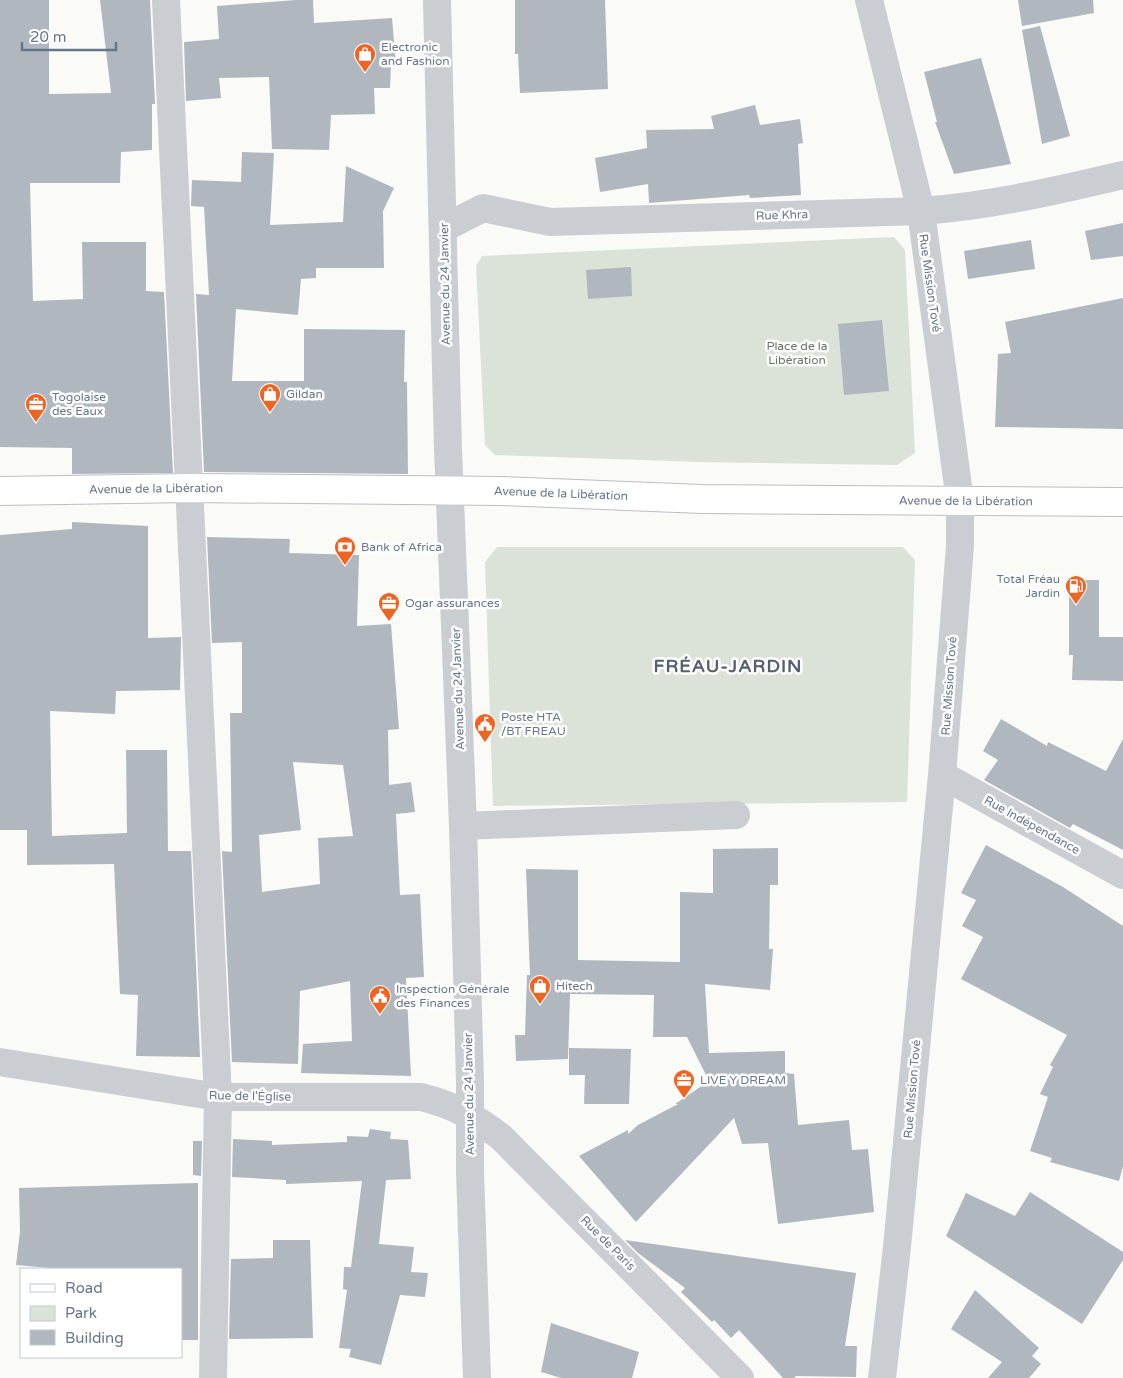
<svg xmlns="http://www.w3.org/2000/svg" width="1123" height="1378" font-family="'Varela Round',sans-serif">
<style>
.green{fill:#dbe2d8}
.building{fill:#b0b7be;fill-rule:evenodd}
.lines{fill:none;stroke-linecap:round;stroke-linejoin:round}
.major-casing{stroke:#bbbec3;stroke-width:30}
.minor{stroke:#cacdd1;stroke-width:28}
.major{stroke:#fff;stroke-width:28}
.labels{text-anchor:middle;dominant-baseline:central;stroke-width:5;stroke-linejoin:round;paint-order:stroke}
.poi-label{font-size:12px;fill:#67778a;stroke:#fff;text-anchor:start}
.street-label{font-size:12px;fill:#67778a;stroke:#fff}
.park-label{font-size:12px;fill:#657b62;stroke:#fff}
.district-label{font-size:18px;font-weight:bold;letter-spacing:1px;fill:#55616f;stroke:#fff}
</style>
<rect width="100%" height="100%" fill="#fafaf7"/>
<!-- green -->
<path class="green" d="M 894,237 L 905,250 L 915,453 L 897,465 L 701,462 L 495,455 L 485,445 L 476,266 L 482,256 Z
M 497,547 L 903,547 L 915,560 L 907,802 L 493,806 L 485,562 Z"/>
<!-- building -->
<path class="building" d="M 0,0 L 49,0 L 49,94 L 111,93 L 100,0 L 150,0 L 155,104 L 152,104 L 152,150 L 121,152 L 120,183 L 30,183 L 33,301 L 83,299 L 82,242 L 146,242 L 146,291 L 164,292 L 173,473 L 72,474 L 72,448 L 0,447 Z
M 296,0 L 313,0 L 314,23 L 392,18 L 396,65 L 391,65 L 390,88 L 374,88 L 375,114 L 331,115 L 329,150 L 272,149 L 269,77 L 219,78 L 221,98 L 186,101 L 184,42 L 219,39 L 217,6 Z
M 515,0 L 605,0 L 608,89 L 520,93 L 518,54 L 515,54 Z
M 1018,0 L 1093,0 L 1094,13 L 1022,26 Z
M 1040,26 L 1070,136 L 1042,144 L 1022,30 Z
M 981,58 L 1011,164 L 954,174 L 935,122 L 937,122 L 924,72 Z
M 755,105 L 760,125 L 800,119 L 803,143 L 798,144 L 801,195 L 750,198 L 749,195 L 649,203 L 648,184 L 600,192 L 595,158 L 647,148 L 646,130 L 714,129 L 711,116 Z
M 242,152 L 274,153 L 270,225 L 343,222 L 346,166 L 394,188 L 383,211 L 384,268 L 316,268 L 316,278 L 301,279 L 298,315 L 236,309 L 232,381 L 304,381 L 304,329 L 405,330 L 404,382 L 407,382 L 408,474 L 204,472 L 196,294 L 209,295 L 204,207 L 191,206 L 192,180 L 241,182 Z
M 1123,223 L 1123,256 L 1091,260 L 1085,231 Z
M 1031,240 L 1035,269 L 968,279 L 964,251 Z
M 631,267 L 632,296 L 588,299 L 586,270 Z
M 1123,298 L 1123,429 L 995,427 L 998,354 L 1011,353 L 1005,322 Z
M 882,320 L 889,391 L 844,395 L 838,324 Z
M 72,522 L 148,526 L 148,638 L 181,637 L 180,690 L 116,691 L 115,714 L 50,711 L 52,836 L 127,833 L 126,750 L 167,750 L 168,851 L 191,851 L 200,1057 L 136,1056 L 138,995 L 120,994 L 114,864 L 27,865 L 27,830 L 0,830 L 0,535 L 72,529 Z
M 207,537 L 290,539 L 289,553 L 359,555 L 357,626 L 391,624 L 399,729 L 388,730 L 389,785 L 411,782 L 415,812 L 396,814 L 400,895 L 420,894 L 424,977 L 406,978 L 411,1076 L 301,1073 L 303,1044 L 352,1041 L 350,981 L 300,991 L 298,1064 L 232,1062 L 222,851 L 232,852 L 230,713 L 242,713 L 242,642 L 212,643 ZM 293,762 L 343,765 L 353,836 L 318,838 L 320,884 L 262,892 L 259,835 L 301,830 Z
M 1069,580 L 1099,580 L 1099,637 L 1123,637 L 1123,681 L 1072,680 L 1073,655 L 1069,655 Z
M 1001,719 L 1047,746 L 1048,742 L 1106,771 L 1123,739 L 1123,850 L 1073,824 L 1070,828 L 984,780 L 998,760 L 983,751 Z
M 986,845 L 1063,887 L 1123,926 L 1123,1166 L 1119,1181 L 1050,1162 L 1052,1158 L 1030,1151 L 1048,1097 L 1040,1094 L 1053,1067 L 1050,1065 L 1067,1035 L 961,979 L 983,937 L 962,926 L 976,900 L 961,893 Z
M 778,848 L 778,885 L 770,885 L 769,949 L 773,949 L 770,990 L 705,984 L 709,1053 L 785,1051 L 785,1073 L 794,1074 L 798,1125 L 849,1120 L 852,1150 L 868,1149 L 874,1212 L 778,1224 L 768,1143 L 742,1144 L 734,1118 L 636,1222 L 579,1156 L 628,1130 L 628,1134 L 638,1125 L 678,1104 L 675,1104 L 709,1081 L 687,1037 L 653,1037 L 654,995 L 570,994 L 568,1059 L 516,1061 L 515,1035 L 525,1035 L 527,975 L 530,975 L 526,869 L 578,870 L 578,960 L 680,962 L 680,892 L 713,893 L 713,849 Z
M 569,1048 L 631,1049 L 629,1104 L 584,1104 L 585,1075 L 569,1075 Z
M 370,1129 L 391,1132 L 390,1139 L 408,1140 L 411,1179 L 386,1180 L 379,1244 L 414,1247 L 411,1272 L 428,1273 L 425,1297 L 400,1295 L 381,1365 L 349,1357 L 351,1349 L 339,1348 L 347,1290 L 343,1289 L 344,1267 L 351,1267 L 362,1181 L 286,1184 L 286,1180 L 232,1177 L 233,1139 L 272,1141 L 272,1145 L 347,1142 L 347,1136 L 368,1137 Z
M 193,1141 L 202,1141 L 201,1176 L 193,1175 Z
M 198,1183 L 198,1340 L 181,1340 L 181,1269 L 61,1269 L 16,1265 L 20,1231 L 19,1188 Z
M 1030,1192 L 1123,1252 L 1123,1260 L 1082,1324 L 946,1236 L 966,1193 L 1015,1216 Z
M 273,1240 L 310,1240 L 313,1338 L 229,1339 L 231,1259 L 273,1258 Z
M 625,1240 L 856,1273 L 845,1346 L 857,1346 L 856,1377 L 796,1376 L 794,1378 L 783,1378 L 739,1330 L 731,1338 L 714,1320 L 712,1322 L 681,1292 L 685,1288 L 638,1253 Z
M 975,1290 L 1039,1348 L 1032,1356 L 1041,1364 L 1029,1378 L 988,1378 L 1002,1362 L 951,1329 Z
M 551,1323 L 639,1352 L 632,1378 L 561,1378 L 541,1372 Z"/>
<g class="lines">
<!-- major casing -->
<g class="major-casing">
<g id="major">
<path id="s1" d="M 0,491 L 191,488 L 503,491 L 702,499 L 1123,502"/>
</g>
</g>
<!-- minor -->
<path class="minor" d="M 166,0 L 218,1097 L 213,1378
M 437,0 L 448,450 L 463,826 L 470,1082 L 470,1172 L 477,1378
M 869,0 L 921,211 L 960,501 L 960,546 L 942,775 L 897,1247 L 882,1378
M 444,228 L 483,208 L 550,222 L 921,211 C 990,206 1055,191 1123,175
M 942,775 L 1123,875
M 463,826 L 736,815
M 0,1062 L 218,1097 L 421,1097 C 454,1105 474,1117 501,1137 L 740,1378"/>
<!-- major -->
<use href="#major" class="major"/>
</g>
<!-- icons -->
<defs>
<g id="shop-pin" transform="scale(1.125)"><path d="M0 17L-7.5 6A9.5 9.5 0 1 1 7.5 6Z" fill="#ee6423" stroke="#fff"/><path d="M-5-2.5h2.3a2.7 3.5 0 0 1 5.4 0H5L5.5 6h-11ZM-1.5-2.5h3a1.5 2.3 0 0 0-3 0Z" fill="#fff"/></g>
<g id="office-pin" transform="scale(1.125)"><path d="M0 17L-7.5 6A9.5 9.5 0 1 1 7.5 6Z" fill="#ee6423" stroke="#fff"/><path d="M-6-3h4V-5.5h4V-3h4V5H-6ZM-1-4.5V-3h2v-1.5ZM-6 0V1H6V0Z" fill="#fff"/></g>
<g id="bank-pin" transform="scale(1.125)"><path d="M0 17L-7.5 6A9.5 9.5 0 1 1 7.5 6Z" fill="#ee6423" stroke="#fff"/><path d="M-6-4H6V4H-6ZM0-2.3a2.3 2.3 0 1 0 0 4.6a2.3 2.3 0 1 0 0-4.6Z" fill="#fff"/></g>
<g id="fuel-pin" transform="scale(1.125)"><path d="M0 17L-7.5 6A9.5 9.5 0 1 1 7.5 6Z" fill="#ee6423" stroke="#fff"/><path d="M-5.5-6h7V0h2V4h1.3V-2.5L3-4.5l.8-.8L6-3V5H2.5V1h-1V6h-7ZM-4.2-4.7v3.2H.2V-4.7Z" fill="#fff"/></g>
<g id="civic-pin" transform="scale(1.125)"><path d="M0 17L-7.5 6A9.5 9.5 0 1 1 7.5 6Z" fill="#ee6423" stroke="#fff"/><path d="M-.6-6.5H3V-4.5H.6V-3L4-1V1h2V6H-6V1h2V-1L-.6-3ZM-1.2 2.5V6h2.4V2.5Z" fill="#fff"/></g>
</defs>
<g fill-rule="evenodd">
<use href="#shop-pin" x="365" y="54"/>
<use href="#shop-pin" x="270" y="394"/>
<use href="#office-pin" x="36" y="404"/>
<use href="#bank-pin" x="345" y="547"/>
<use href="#fuel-pin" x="1076" y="586"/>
<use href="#office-pin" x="389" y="603"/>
<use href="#civic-pin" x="485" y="724"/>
<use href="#shop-pin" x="540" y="986"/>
<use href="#civic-pin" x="380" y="996"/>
<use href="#office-pin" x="684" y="1080"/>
</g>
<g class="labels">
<!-- poi labels -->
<g class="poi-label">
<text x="381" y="47">Electronic<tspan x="381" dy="14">and Fashion</tspan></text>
<text x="286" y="394">Gildan</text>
<text x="52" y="397">Togolaise<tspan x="52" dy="14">des Eaux</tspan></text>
<text x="361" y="547">Bank of Africa</text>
<text x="1060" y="579" text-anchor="end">Total Fréau<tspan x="1060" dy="14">Jardin</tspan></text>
<text x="405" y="603">Ogar assurances</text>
<text x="501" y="717">Poste HTA<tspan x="501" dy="14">/BT FREAU</tspan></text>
<text x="556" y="986">Hitech</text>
<text x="396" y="989">Inspection Générale<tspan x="396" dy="14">des Finances</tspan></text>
<text x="700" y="1080">LIVE Y DREAM</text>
</g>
<!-- street labels -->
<g class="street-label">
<text transform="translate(782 215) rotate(-2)">Rue Khra</text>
<text transform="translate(930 283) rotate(82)">Rue Mission Tové</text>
<text transform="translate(445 284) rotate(-91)">Avenue du 24 Janvier</text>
<text stroke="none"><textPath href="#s1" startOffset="156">Avenue de la Libération</textPath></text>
<text stroke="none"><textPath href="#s1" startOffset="561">Avenue de la Libération</textPath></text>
<text stroke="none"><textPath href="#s1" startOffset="966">Avenue de la Libération</textPath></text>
<text transform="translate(949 686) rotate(-86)">Rue Mission Tové</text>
<text transform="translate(458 689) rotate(-92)">Avenue du 24 Janvier</text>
<text transform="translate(1032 825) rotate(29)">Rue Indépendance</text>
<text transform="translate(912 1089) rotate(-85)">Rue Mission Tové</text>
<text transform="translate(469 1094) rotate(-91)">Avenue du 24 Janvier</text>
<text transform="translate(250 1096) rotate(1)">Rue de l'Église</text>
<text transform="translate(608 1243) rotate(45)">Rue de Paris</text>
</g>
<!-- park labels -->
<g class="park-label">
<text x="797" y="346">Place de la<tspan x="797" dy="14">Libération</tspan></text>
</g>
<!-- district labels -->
<g class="district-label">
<text x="728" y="666">FRÉAU-JARDIN</text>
</g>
</g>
<!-- legend -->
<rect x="20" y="1268" width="162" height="90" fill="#ffffff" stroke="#c2c9d0"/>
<rect x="30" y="1284" width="25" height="8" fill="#ffffff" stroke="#c2c9d0"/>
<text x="65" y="1293" font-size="15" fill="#67778a">Road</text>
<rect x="30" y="1306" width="25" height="15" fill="#dbe2d8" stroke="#c2c9d0"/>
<text x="65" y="1318" font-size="15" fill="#67778a">Park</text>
<rect x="30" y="1330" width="25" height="15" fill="#b0b7be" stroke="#c2c9d0"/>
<text x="65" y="1343" font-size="15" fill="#67778a">Building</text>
<!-- scale -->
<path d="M22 42v8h94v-8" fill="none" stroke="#67778a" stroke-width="2.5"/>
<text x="30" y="42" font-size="15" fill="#67778a" stroke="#ffffff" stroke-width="4" paint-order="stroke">20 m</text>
</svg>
